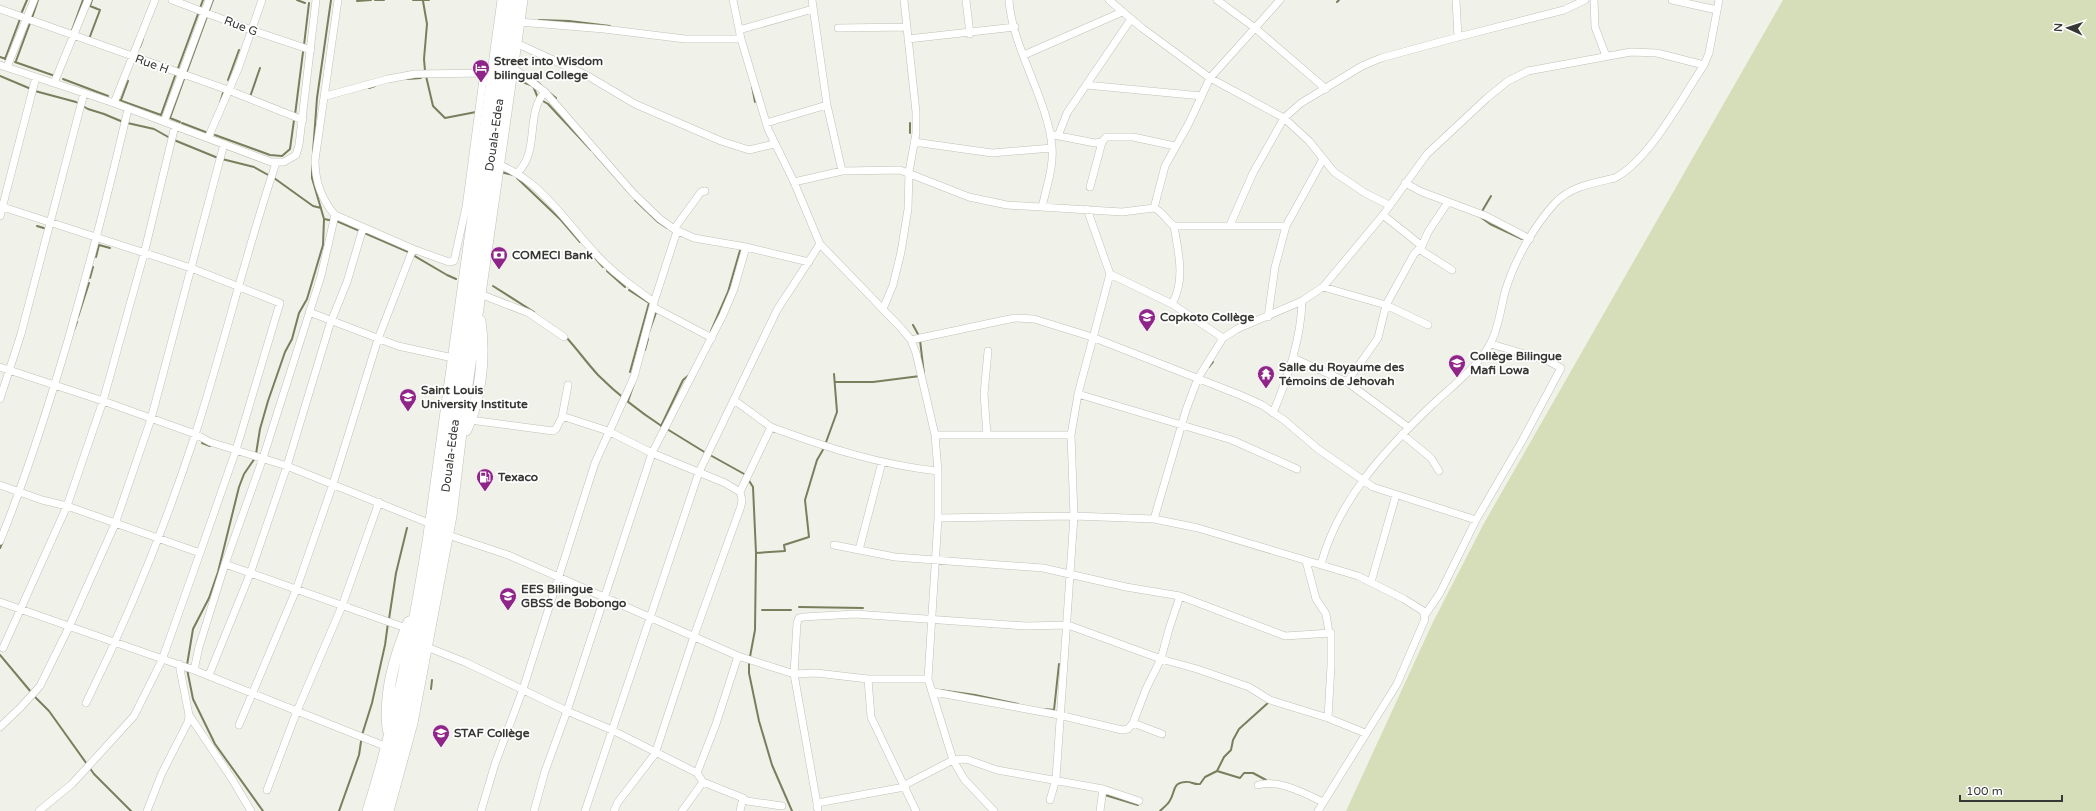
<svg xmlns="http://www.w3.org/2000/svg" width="2096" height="811" font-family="'Varela Round',sans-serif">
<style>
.green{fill:#d5deb8}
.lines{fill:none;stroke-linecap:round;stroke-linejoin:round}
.stream{stroke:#777f5d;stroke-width:2}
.minor-casing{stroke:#bfc1b8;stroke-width:8}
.primary-casing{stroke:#bfc1b8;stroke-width:12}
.trunk-casing{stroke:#bfc1b8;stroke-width:14}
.minor{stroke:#fff;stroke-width:7}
.primary{stroke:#fff;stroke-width:11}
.trunk{stroke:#fff;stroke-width:12}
.labels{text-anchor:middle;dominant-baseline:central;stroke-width:3.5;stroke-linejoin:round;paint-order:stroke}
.street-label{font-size:12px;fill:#373834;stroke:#fff}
.poi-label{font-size:12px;font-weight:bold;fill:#373834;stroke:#fff;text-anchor:start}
</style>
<rect width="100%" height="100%" fill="#f0f2e9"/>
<!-- green -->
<path class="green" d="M 1783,0 L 2096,0 L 2096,811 L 1346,811 L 1433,622 L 1483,525 Z"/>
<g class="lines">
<!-- stream -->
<path class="stream" d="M 297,0 L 305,3
M 375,0 L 384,0
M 413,0 L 429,0
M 357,1 L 371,0
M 423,1 L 427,24 L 424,59 L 425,71
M 1337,2 L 1339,0
M 200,8 L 203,0
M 21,14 L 27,0
M 32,18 L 38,0
M 539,20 L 569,21 L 610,26
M 71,33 L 83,0
M 89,39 L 100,10 L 90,6 L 92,0
M 304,45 L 309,3
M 140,47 L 143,39
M 0,57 L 6,59
M 5,59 L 20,19
M 16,61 L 30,23
M 15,62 L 55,76
M 177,71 L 198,14
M 186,74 L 213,0
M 0,76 L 31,89
M 426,76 L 433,106 L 445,118 L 476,112
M 535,77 L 534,79 L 541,85
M 63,79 L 108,96
M 407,79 L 421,78
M 228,80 L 239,50
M 520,81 L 533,86 L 538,98 L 548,104 L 591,150
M 752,86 L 755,102
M 369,88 L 375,86
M 35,91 L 76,102 L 88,109 L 104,114 L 123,122 L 154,129 L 170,138
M 550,93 L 556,98
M 250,97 L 260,68
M 119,100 L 161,115
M 121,100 L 128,81
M 220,103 L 223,93
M 161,115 L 175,76
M 295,115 L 303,52
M 170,118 L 184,79
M 170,118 L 180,122
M 182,123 L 208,133
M 910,133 L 910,123
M 215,135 L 270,155 L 282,156 L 290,149 L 294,120
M 174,140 L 218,158
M 313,152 L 317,98 L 331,0
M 594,153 L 632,196
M 222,159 L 254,167 L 270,176
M 500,172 L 513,175
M 274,178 L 313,206 L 321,208
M 517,178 L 561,220 L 580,242
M 635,200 L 658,222 L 667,228
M 1481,213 L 1491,196
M 1479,216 L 1490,224 L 1522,239
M 324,219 L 339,222 L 406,251 L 447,275 L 456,279
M 37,226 L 47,229
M 96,257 L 99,245 L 110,248
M 595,258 L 603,267
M 607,271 L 625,287
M 90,278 L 93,267
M 493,286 L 534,312
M 629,290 L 649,303 L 630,372
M 78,317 L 89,283
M 913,325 L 919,336
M 74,330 L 77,322
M 711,331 L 728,292 L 741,247
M 649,332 L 657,310
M 566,337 C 577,349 587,363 598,375 C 618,395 640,412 663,427
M 920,340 L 924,374
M 645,350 L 648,339
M 1209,367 L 1213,362
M 835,382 L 873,382 L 920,376
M 628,401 L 634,384
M 661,426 L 683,380 L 689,375
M 667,429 L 706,453
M 202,443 L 210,446
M 825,445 L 837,412 L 834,374
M 256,454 L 260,429 L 268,401 L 285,352 L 292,339 L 299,313 L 307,299 L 323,245 L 324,219 L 312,178 L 312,166
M 710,455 L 746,475
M 748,479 L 753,487 L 756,553 L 755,630 L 749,662 L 749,673 L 759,721 L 772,765 L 792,811
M 0,548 L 3,541
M 756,553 L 785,551 L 784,545 L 809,537 L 805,500 L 817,460 L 824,448
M 799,607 L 863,608
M 762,610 L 791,610
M 389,619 L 396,573 L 407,528
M 0,655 L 31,692
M 187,665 L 193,629 L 209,598 L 218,572 L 239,487 L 244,474 L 255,458
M 187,669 L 193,699 L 215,744 L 263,811
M 431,689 L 432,680
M 940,690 L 975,695 L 1018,704
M 34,696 L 49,711 L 94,774 L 131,811
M 1044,709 L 1054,710 L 1059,664
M 1217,771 L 1240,778 L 1244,773 L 1253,773 L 1266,780
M 1105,795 L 1138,805
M 339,811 L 359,755 L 362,735 L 372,703 L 385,645 L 388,623
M 1160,811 C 1163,808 1167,805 1169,802 C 1176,793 1171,783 1185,782 C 1191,781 1194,785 1200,784 L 1205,777 L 1217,771 L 1224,757 L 1231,750 L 1233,740 L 1239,729 L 1269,702"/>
<!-- minor casing -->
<g class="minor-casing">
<path id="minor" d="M 172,0 L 251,30 L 311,50
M 733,0 L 741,39 L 768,129 L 794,182 L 820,244 L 901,328 L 911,340 L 916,353 L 935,435 L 938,471 L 938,518 L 928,679 L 953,760 L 964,779 L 994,811
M 812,0 L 827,105 L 842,171
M 966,0 L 970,34
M 1009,0 C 1012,48 1048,99 1052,147 C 1054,166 1046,189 1042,207
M 1109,0 L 1142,28 L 1210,78 L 1284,118 L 1309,141 L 1334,172 L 1365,193 L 1389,205
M 1217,0 L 1255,28 L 1326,89
M 1456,0 L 1458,37
M 1594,0 L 1595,27 L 1606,56
M 1672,0 L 1717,10
M 0,9 L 228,90 L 303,120
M 519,22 L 604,29 L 685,39 L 741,39
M 838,28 L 907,27
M 739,30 L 813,9
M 908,39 L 1015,27
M 516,43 L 588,76 L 635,104 L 721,141 L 749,150 L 774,144
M 1024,55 L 1122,12
M 0,65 L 114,103 L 271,162 L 284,162 L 296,155 L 299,145 L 316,0
M 7,67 L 34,0
M 512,67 L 545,92 L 633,193 L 660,219 L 674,229 L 694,238 L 746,247 L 809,262
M 54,83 L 88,0
M 1086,85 L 1202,96
M 326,96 L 388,79 L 415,74 L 488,73
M 114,103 L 155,0
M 164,122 L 209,0
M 766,123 L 827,105
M 1054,135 L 1095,143 L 1102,142 L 1106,137 L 1133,137 L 1175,146
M 1058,136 L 1067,113 L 1131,19
M 208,138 L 238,69 L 262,0
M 914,142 L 992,153 L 1052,148
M 500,165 C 543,183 564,220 595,253 C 612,272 633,287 654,302
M 518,172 C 540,151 525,113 545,92
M 794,182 L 842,171 L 900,170 L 969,197 L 1007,205 L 1122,212 L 1154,208 C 1162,211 1167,221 1174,226 L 1286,226
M 1405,183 L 1422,192 L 1486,216 L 1530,239
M 1090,187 L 1102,142
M 0,206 L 191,268 L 280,303 L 236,450 L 200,553
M 1154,208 L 1165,166 L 1189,123 L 1210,78 L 1280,0
M 1087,209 L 1110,274 L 1172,304 L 1223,338
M 335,215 L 413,249 L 449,262 L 454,261 L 466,207 L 484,72
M 0,216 L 36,77
M 1230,225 L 1253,173 L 1284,118 L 1301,103 L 1362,66 L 1381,58 L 1458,37 L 1564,10 L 1585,0
M 674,229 L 701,192 L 705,191
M 1422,246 L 1428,232 L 1448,202
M 1419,249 L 1452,270
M 1323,287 L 1386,305 L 1428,325
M 480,294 L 529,313 L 564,337
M 1172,304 C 1186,280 1178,251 1174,226
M 653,307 L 712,338
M 883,309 L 893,285 L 901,252 L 908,209 L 909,172 L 916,133 L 916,112 L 904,0
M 309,312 L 398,346 L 453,358
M 1268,317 L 1275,267 L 1286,226 L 1323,159
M 911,340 L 1000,321 L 1015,318 L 1034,319 L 1092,337 L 1240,395 L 1262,405 L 1284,420 L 1318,449 L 1373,487 L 1476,520
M 1293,358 L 1347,382 L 1378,338 L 1386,305 L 1414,254 L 1422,246 L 1383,215
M 0,367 L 103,401 L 195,434 L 210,442 L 287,466 L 431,524
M 1347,382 L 1409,428
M 1078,394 L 1232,440 L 1297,469
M 0,399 L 21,334 L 84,93
M 734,400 L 771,427 L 740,492
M 1273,413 C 1288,377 1301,339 1302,301
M 562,417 L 568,385
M 470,420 L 553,431 L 556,429 L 561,419 L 565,417 L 608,431 L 652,453 L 725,483 L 740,492 L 742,500 L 741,506 L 694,636 L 655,754 L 618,802 L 614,811
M 771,427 C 825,447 880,465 938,471
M 1402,434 L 1431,458 L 1439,471
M 935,435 L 1071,435
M 987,435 L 984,394 L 988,351
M 0,485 L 42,500 L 67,506 L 200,553 L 162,660 L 134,716 L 72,784 L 39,811
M 938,518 L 1074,516 L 1154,519 L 1198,528 L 1358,576 L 1404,599 L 1423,611 L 1425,619 L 1397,684 L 1318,811
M 1154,519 L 1186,410 L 1198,378 L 1223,338 L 1237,329 L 1302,301 L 1323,287 L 1383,215 L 1427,154 L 1487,98 L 1508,81 L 1528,71 L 1631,52 L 1657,53 L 1704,65
M 448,535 L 508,555 L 738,656 L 794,674 L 816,673 L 868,679 L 928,679
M 0,541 C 27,475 48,408 68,340 C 90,263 110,187 128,109
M 834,545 L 895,557 L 1043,568 L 1126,587 L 1180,596 L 1285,636 L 1331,633 L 1331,665 L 1328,718
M 859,550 L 882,462
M 1306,561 L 1316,599 L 1326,614 L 1329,633
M 225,564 L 406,628
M 1321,564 C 1339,499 1384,451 1432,405 C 1450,388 1479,366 1490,344 C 1498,331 1501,307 1505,292 C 1514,261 1534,226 1555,203 C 1571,186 1594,183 1615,178 C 1651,158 1681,99 1704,65 L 1709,53 L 1719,0
M 1371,582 L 1396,495
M 0,602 L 194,670 L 199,647 L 225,564 L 263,458 L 321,276 L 335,215 C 322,200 315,180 315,160 L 338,0
M 1425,615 L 1440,593 L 1476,520 L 1522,441 L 1561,368 L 1548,361 L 1491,344
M 427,647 L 467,663 L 567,711 L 612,730 L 697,773 L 703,782 L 743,798 L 747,801 L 782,806
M 3,648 L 67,506 L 103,401 L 144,254 L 175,126
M 194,670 L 387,747
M 209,675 L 250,574 L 287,466 L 330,324 L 347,282 L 363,228
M 868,679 L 871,717 L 916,811
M 934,692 L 1059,715 L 1122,730 L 1128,729 L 1133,723 L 1146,689 L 1161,659 L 1169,629 L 1180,596
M 86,703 C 129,616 165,527 195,435 C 224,345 246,252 276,163
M 189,715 L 232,779 L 251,811
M 1133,723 L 1162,734
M 239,725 L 296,590 L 333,484 L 378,339 L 413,249
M 0,727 L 20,708 L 40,686 L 69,627 L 115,524 L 151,419 L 224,144
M 697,773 L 716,724 L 738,656
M 1258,785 C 1279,779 1304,793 1323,802
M 267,790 L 297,711 L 342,606 L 379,502
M 1050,800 L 1056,779 L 1074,516 L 1071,435 L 1078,394 L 1110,274
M 817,807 L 817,803 L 899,788 L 953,760 L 966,759 L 997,770 L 1103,789 L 1139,801
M 818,809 L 794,674 L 797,623 L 799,618 L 803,617 L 855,614 L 1026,626 L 1068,625 L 1161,659 L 1197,669 L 1249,687 L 1270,700 L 1328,718 L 1365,733
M 147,811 L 162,773 L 188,722 L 189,715 L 179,664
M 481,811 L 495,764 L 523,689 L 595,463 L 634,377 L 654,302 L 677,231
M 534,811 L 545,771 L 567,711 L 652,453 L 723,315 L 734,289 L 746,247
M 585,811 L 699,472 L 777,310 L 820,244
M 682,811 L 703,782
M 740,811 L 743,798
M 1100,811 L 1103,789"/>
</g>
<!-- primary casing -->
<g class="primary-casing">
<path id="primary" d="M 466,430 C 481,398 485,356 480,321
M 388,729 C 384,692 395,656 409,622
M 368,811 C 396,723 413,633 428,542 L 503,0
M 388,811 L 412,723 L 451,516 L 465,399 L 522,0"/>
</g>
<!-- trunk casing -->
<g class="trunk-casing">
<g id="trunk">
<path id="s1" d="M 378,811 C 424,667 443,514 462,365 C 478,243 497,122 513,0"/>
</g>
</g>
<!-- minor -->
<use href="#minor" class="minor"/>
<!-- primary -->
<use href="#primary" class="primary"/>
<!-- trunk -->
<use href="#trunk" class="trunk"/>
</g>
<!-- icons -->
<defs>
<g id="hotel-pin" transform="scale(0.9)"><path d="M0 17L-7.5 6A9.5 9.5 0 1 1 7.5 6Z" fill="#902589" stroke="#fff"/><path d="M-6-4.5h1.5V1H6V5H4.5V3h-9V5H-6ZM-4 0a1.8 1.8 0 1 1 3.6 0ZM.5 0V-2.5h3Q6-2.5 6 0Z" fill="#fff"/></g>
<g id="bank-pin" transform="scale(0.9)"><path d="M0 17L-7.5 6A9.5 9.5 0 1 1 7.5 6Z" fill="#902589" stroke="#fff"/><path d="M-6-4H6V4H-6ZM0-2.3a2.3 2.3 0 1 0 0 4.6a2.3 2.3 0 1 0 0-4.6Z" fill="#fff"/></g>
<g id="school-pin" transform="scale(0.9)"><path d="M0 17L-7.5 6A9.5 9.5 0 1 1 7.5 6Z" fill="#902589" stroke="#fff"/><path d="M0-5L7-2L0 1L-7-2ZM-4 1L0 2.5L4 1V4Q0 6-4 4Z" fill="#fff"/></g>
<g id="temple-pin" transform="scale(0.9)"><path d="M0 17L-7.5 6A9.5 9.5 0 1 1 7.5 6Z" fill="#902589" stroke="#fff"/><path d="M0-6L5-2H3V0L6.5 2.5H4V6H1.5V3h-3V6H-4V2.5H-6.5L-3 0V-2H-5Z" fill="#fff"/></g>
<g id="university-pin" transform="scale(0.9)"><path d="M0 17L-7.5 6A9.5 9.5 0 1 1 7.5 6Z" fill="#902589" stroke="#fff"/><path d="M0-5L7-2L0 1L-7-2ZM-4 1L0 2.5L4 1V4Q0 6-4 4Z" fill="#fff"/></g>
<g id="fuel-pin" transform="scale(0.9)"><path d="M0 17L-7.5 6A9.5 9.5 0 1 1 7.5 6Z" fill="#902589" stroke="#fff"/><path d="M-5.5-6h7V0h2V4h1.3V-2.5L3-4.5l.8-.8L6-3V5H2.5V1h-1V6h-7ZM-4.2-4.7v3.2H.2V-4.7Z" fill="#fff"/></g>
</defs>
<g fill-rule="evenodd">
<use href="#hotel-pin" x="481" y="68"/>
<use href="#bank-pin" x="499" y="255"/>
<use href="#school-pin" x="1147" y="317"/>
<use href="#school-pin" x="1457" y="363"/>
<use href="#temple-pin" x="1266" y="374"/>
<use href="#university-pin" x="408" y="397"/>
<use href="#fuel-pin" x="485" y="477"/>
<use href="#school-pin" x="508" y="596"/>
<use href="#school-pin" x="441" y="733"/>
</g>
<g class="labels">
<!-- street labels -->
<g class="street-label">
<text transform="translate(241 26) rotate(21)">Rue G</text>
<text transform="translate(152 64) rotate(20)">Rue H</text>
<text stroke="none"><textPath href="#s1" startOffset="687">Douala-Edea</textPath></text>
<text stroke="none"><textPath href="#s1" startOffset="363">Douala-Edea</textPath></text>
</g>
<!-- poi labels -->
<g class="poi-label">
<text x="494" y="61">Street into Wisdom<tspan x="494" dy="14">bilingual College</tspan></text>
<text x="512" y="255">COMECI Bank</text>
<text x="1160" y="317">Copkoto Collège</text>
<text x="1470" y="356">Collège Bilingue<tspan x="1470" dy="14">Mafi Lowa</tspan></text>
<text x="1279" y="367">Salle du Royaume des<tspan x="1279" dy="14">Témoins de Jehovah</tspan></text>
<text x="421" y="390">Saint Louis<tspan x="421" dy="14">University Institute</tspan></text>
<text x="498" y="477">Texaco</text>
<text x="521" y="589">EES Bilingue<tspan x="521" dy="14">GBSS de Bobongo</tspan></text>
<text x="454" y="733">STAF Collège</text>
</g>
</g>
<!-- north arrow -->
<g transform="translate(2068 28) rotate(273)" stroke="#ffffff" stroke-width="3" paint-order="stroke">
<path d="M0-3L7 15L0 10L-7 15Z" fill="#373834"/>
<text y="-6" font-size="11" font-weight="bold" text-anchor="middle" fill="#373834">N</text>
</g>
<!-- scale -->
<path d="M1960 795v6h102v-6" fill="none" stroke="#373834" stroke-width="2"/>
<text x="1966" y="795" font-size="12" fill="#373834" stroke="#ffffff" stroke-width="3" paint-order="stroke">100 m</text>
</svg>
